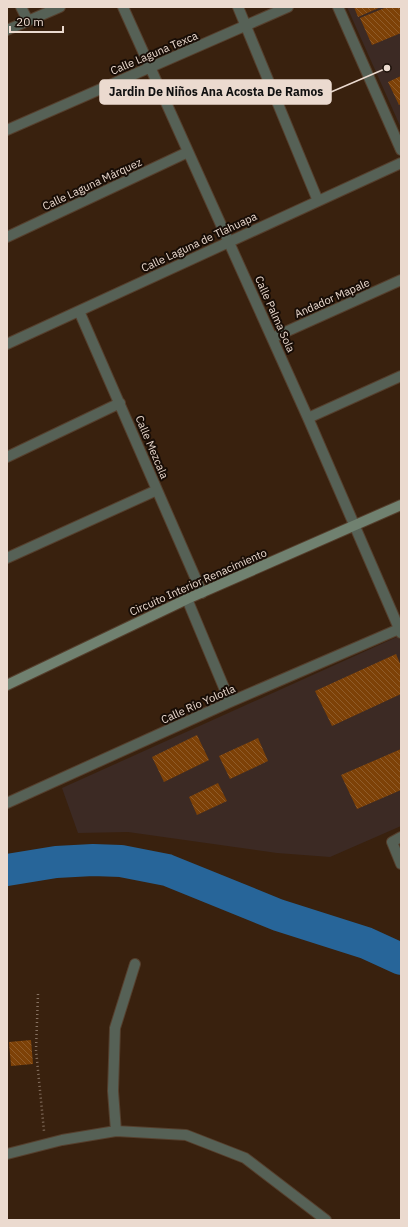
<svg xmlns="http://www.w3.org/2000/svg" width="408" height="1227" font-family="'IBM Plex Sans',sans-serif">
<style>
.education{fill:#3c2a24}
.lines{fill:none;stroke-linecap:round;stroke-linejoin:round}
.river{stroke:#276599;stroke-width:32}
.building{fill:url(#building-back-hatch)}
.street-casing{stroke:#553f2d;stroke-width:12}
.secondary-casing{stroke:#553f2d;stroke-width:12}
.path{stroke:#877262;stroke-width:2.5;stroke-dasharray:1 3;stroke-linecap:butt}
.street{stroke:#566156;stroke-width:10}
.secondary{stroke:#708170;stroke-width:10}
.labels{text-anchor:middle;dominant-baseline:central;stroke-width:4;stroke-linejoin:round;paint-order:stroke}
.street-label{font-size:11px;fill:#ebdacf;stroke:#180d06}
.leader{fill:none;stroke:#ebdacf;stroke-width:1.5}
.callout-dot{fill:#ebdacf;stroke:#180d06;stroke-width:1.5}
.callout{fill:#ebdacf;stroke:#ebdacf;stroke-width:1.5}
.callout-label{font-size:12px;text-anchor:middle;font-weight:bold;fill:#111}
</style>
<defs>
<pattern id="building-back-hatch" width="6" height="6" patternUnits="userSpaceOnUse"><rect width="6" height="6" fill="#7d4107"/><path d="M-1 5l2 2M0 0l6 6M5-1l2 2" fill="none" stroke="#905c2a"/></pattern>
</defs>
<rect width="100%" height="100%" fill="#39210e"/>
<!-- education -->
<path class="education" d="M 347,7 L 401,7 L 401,128 Z
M 399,636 L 401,641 L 401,826 L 330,857 L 277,853 L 128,832 L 78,833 L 62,788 Z"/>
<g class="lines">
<!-- river -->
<path class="river" d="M 7,870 L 56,862 L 93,860 L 121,861 L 167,870 L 278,915 L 366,943 L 401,959"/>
</g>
<!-- building -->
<path class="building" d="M 354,7 L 381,7 L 358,17 Z
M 387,7 L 401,7 L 401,33 L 372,45 L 360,18 Z
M 401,76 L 401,104 L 399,105 L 388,82 Z
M 396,654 L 401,666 L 401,694 L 332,726 L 315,691 Z
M 197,735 L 209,760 L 164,782 L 152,757 Z
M 258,738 L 268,761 L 230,779 L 219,756 Z
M 401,749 L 401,790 L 357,809 L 341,775 Z
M 218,783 L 227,801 L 197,815 L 189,797 Z
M 31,1040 L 33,1064 L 11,1066 L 9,1042 Z"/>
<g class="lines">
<!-- street casing -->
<g class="street-casing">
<path id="street" d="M 21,7 L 28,21
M 123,7 L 308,418 L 401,633
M 238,7 L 318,201
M 338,7 L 401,150
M 7,30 L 60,7
M 7,130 L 288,7
M 7,237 L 188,152
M 79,311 L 202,593
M 272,338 L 401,280
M 7,344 L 401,163
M 308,418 L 401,376
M 7,457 L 120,403
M 7,558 L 157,490
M 187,599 L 230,702
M 7,803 L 230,702 L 399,629
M 401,837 L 392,842 L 401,864
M 116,1131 L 113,1091 L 115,1028 L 135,964
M 7,1154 L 62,1140 L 116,1131 L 186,1135 L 245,1158 L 326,1220"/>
</g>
<!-- secondary casing -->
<g class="secondary-casing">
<path id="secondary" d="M 7,685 L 187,599 L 401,505"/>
</g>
<!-- path -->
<path class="path" d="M 38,994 L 36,1050 L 44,1131"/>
<!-- street -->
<use href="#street" class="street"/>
<!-- secondary -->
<use href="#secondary" class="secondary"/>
</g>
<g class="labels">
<!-- street labels -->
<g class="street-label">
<text transform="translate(154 53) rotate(-23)">Calle Laguna Texca</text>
<text transform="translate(92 184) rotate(-25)">Calle Laguna Márquez</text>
<text transform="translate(199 242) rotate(-25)">Calle Laguna de Tlahuapa</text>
<text transform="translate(332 298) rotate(-24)">Andador Mapale</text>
<text transform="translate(275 314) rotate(66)">Calle Palma Sola</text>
<text transform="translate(152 447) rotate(67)">Calle Mezcala</text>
<text transform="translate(198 582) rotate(-24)">Circuito Interior Renacimiento</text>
<text transform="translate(198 704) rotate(-24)">Calle Río Yolotla</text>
</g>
</g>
<!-- callouts -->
<path class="leader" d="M387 68L331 92"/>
<circle class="callout-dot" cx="387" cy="68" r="4"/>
<rect class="callout" x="100" y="80" width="231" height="24" rx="4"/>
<g class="callout-label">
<text x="216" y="96">Jardin De Niños Ana Acosta De Ramos</text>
</g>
<!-- border -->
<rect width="408" height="1227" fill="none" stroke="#ebdacf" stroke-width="16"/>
<!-- scale -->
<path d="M10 26v6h53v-6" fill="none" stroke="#ebdacf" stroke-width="2"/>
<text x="16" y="26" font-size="12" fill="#ebdacf" stroke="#180d06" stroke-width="3" paint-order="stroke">20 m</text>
</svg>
